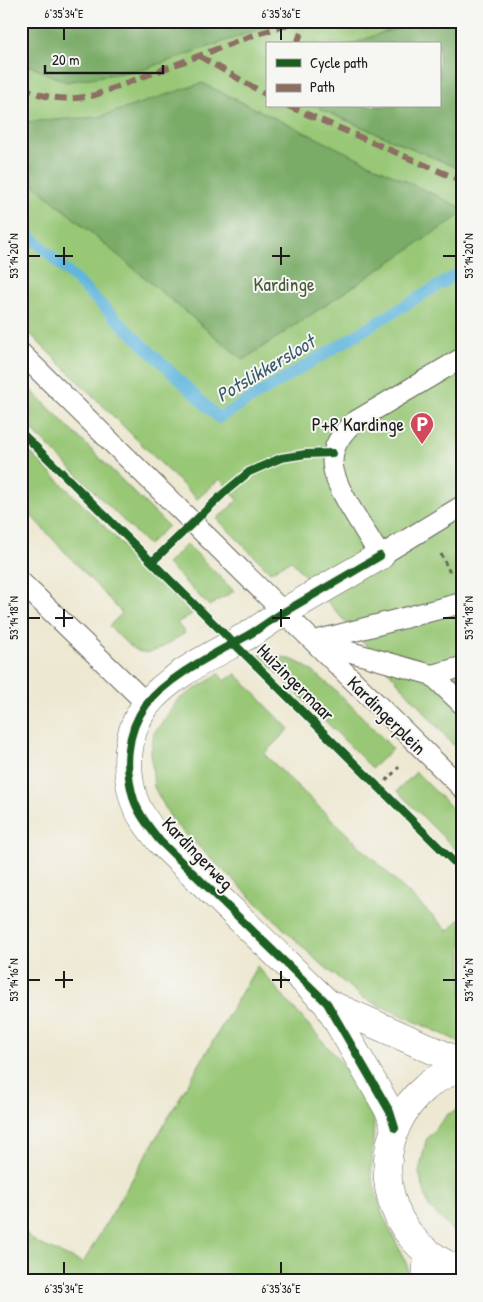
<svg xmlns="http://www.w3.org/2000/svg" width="483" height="1302" font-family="'Patrick Hand',sans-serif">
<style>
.green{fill:#98c776;stroke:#5a7249;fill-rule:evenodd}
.forest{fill:#7aac67;stroke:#4b6442}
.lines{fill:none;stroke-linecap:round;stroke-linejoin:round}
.stream{stroke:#61b6dd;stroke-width:11}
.service-casing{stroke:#65635b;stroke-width:22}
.minor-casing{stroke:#65635b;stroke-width:29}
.tertiary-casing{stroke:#65635b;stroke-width:29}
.trunk-casing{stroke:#65635b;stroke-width:29}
.path{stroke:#65635b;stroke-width:3;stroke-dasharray:4 4;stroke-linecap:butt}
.service{stroke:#fff;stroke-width:20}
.minor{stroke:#fff;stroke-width:28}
.tertiary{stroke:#fff;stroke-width:28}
.trunk{stroke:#fff;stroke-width:28}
.quiet{stroke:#8d6e63;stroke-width:6;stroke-dasharray:12 6;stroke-linecap:butt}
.cycleway-casing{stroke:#f6f6f2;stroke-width:11}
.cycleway{stroke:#1b5e20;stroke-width:8}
.ticks{fill:none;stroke:#1c1c1c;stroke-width:2}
.labels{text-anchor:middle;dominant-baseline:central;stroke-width:4;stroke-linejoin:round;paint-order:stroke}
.park-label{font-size:19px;fill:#47583c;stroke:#f6f6f2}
.poi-label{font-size:19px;fill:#1c1c1c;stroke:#f6f6f2;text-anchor:end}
.street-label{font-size:19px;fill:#1c1c1c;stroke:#f6f6f2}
.water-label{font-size:20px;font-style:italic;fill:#385a69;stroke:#f6f6f2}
.neatline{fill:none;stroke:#1c1c1c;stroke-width:2}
.ticks-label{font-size:12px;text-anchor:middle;fill:#1c1c1c}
</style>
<rect width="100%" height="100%" fill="#f6f6f2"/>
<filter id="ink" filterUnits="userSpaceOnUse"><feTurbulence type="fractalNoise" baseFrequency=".02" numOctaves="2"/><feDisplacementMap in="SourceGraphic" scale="10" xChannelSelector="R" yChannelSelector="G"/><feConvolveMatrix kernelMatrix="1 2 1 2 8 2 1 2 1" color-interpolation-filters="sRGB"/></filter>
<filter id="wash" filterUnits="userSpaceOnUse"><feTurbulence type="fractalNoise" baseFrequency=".0096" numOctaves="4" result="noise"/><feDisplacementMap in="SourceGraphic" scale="20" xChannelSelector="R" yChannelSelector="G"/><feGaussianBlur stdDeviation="1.12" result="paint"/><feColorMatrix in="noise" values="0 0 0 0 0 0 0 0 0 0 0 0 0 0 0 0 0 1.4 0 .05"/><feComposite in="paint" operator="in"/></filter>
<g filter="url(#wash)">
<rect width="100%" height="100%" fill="#ede8d1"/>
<!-- green -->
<path class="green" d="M 21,21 L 462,21 L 462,755 L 291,560 L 270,572 L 217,519 L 238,500 L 220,479 L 197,499 L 21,325 ZM 267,44 L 439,44 L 439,106 L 267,106 Z
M 21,380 L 168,526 L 148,545 L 21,419 Z
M 21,443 L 192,614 L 177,623 L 185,633 C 143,660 144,661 109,626 L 122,613 L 21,505 Z
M 187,544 L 234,591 L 209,606 L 167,564 Z
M 259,655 C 270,656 281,656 290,659 C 321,669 369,725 393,749 L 372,768 Z
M 219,674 L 224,681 L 236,674 L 289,729 L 264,754 L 448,931 L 462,917 L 462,1043 L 363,998 L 314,958 L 173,822 L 154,787 L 151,751 L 154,733 L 179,699 Z
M 416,772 L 462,818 L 462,856 L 397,791 Z
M 257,966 L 353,1076 L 374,1121 L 371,1174 L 382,1213 L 407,1265 L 409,1281 L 40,1281 L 21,1268 L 21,1229 L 37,1243 L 83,1263 Z
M 462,1108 L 462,1233 L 453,1231 L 429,1207 L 419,1173 L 426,1140 L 448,1114 Z"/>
<!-- forest -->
<path class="forest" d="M 21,21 L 283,21 L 145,69 L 66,82 L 21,62 Z
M 415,21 L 462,21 L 462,170 L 320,109 L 319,106 L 439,106 L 439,44 L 351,44 Z
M 202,83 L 462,208 L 462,214 L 243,360 L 21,174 L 21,122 L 99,117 Z"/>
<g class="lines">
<!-- stream -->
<path class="stream" d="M 21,227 L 219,418 L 462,271"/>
</g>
</g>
<g filter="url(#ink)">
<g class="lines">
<!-- service casing -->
<g class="service-casing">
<path id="service" d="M 21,353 L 462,788
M 462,358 L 354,422 C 320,452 332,476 352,510 C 361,525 371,541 380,556 L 462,506
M 21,582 L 147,704
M 315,641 L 462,603
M 315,642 L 432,675 L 462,704
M 432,675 L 462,667"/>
</g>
<!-- minor casing -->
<g class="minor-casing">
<path id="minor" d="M 380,556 C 348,575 316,593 284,612 C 270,620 257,631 243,638 C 211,656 169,676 146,705 C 126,732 124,768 134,800 C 139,815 150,828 160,841 L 327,1003 L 390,1112 L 395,1128
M 327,1003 L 462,1063"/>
</g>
<!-- tertiary casing -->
<g class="tertiary-casing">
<path id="tertiary" d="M 462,1068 C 448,1073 435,1078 425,1088 C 377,1128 375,1202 419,1245 C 429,1254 449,1268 462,1270"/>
</g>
<!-- trunk casing -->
<g class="trunk-casing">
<path id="trunk" d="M 426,1281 L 428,1253"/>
</g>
<!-- path -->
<path class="path" d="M 441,554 L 450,573
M 386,781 L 399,767"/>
<!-- service -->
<use href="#service" class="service"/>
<!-- minor -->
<use href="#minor" class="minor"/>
<!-- tertiary -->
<use href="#tertiary" class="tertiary"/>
<!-- trunk -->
<use href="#trunk" class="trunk"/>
<!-- quiet -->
<path class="quiet" d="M 297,44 L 305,21
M 199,56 L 267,95
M 21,86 C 45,100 69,101 95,95 L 254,35 L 300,21
M 288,106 L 462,181"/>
<!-- cycleway casing -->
<g class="cycleway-casing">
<path id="cycleway" d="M 21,432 L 462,870
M 380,556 C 348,575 316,593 284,612 C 270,620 257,631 243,638 C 211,656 169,676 146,705 C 126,732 124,768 134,800 C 139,815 150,828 160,841 L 327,1003 L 390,1112 L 395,1128
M 152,562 L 225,492 L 249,472 L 281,458 L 306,454 L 332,453"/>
</g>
<!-- cycleway -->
<use href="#cycleway" class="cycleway"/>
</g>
</g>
<!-- ticks -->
<path class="ticks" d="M 64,28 L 64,40M 281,28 L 281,40M 64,247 L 64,265M 281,247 L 281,265M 28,256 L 40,256M 55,256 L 73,256M 272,256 L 290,256M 443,256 L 456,256M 64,609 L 64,627M 281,609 L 281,627M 28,618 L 40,618M 55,618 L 73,618M 272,618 L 290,618M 443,618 L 456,618M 64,971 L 64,988M 281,971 L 281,988M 28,980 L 40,980M 55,980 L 73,980M 272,980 L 290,980M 443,980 L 456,980M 64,1262 L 64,1274M 281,1262 L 281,1274"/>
<!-- icons -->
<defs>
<g id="parking-pin" transform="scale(1.25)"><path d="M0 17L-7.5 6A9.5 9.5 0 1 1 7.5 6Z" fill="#d1495b" stroke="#f6f6f2"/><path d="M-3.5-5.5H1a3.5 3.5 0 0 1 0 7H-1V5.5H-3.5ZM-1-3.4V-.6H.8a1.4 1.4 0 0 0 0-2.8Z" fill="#fff"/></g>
</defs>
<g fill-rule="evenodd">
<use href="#parking-pin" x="422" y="424"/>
</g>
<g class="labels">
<!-- park labels -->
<g class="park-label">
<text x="284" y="284">Kardinge</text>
</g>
<!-- poi labels -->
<g class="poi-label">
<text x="404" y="424">P+R Kardinge</text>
</g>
<!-- street labels -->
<g class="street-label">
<text transform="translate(296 682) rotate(45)">Huizingermaar</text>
<text transform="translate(387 715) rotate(45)">Kardingerplein</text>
<text transform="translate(198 853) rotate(46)">Kardingerweg</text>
</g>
<!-- water labels -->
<g class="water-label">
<text transform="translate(265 368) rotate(-31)">Potslikkersloot</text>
</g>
</g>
<!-- margin -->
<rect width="483" height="1302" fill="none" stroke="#f6f6f2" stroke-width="55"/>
<!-- legend -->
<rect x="266" y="42" width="175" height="65" fill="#f6f6f2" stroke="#9f9f9c"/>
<rect x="276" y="59" width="25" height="8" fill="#1b5e20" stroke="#9f9f9c"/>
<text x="310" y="68" font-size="15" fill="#1c1c1c">Cycle path</text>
<rect x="276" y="84" width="25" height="8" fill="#8d6e63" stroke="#9f9f9c"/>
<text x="310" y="92" font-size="15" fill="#1c1c1c">Path</text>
<!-- scale -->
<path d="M45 65v8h118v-8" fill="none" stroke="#1c1c1c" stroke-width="2.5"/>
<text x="52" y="65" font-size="15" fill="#1c1c1c" stroke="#f6f6f2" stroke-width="4" paint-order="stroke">20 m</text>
<rect x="28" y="28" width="428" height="1246" class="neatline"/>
<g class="ticks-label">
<text x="64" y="18">6°35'34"E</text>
<text x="281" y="18">6°35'36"E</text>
<text transform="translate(14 256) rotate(-90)" y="4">53°14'20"N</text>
<text transform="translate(469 256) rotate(-90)" y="4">53°14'20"N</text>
<text transform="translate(14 618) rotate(-90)" y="4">53°14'18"N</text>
<text transform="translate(469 618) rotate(-90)" y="4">53°14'18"N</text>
<text transform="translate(14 980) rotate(-90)" y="4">53°14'16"N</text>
<text transform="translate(469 980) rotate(-90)" y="4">53°14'16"N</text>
<text x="64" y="1293">6°35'34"E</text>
<text x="281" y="1293">6°35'36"E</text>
</g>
</svg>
